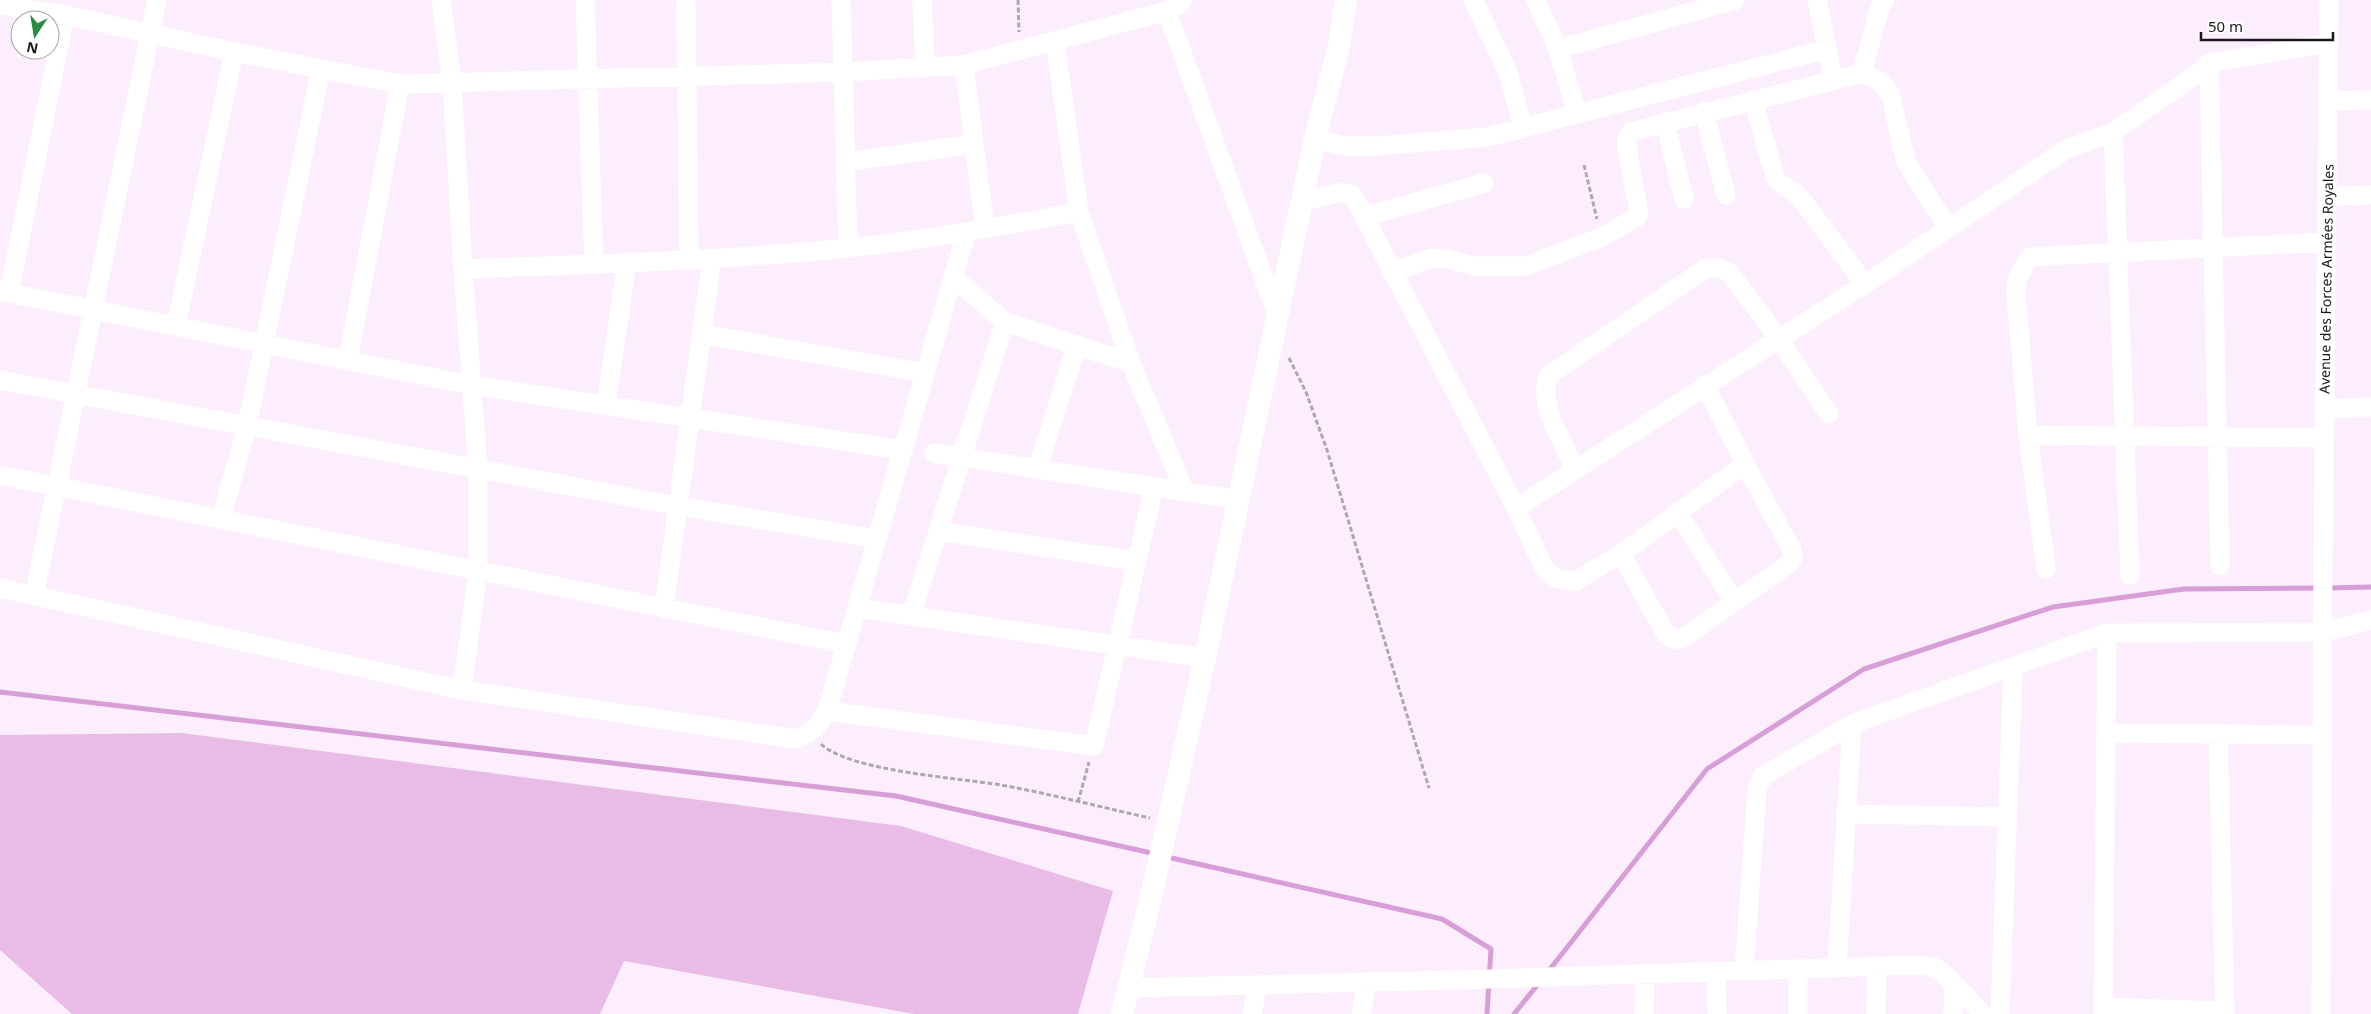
<svg xmlns="http://www.w3.org/2000/svg" width="2371" height="1014" font-family="'Noto Sans',sans-serif">
<style>
.green{fill:#e9bce8}
.lines{fill:none;stroke-linecap:round;stroke-linejoin:round}
.stream{stroke:#d89ed8;stroke-width:5}
.path{stroke:#b2a5b2;stroke-width:3;stroke-dasharray:5 2.5;stroke-linecap:butt}
.minor{stroke:#fff;stroke-width:19}
.tertiary{stroke:#fff;stroke-width:22}
.labels{text-anchor:middle;dominant-baseline:central;stroke-width:4.5;stroke-linejoin:round;paint-order:stroke}
.street-label{font-size:14px;fill:#1e161e;stroke:#fff}
</style>
<rect width="100%" height="100%" fill="#fdeefd"/>
<!-- green -->
<path class="green" d="M 182,733 L 901,826 L 1113,891 L 1078,1014 L 914,1014 L 624,961 L 600,1014 L 72,1014 L 0,950 L 0,735 Z"/>
<g class="lines">
<!-- stream -->
<path class="stream" d="M 2328,588 L 2371,587
M 0,692 L 896,796 L 1156,854
M 1167,857 L 1442,919 L 1491,949 L 1487,1014
M 1547,973 L 1707,769 L 1864,669 L 2053,607 L 2184,589 L 2319,588
M 1514,1014 L 1539,983"/>
<!-- path -->
<path class="path" d="M 1018,0 L 1019,32
M 1584,165 L 1597,219
M 1289,358 L 1306,392 L 1327,450 L 1429,788
M 821,744 C 849,771 959,778 1001,785 C 1051,794 1100,807 1150,818
M 1078,802 L 1089,762"/>
<!-- minor -->
<path class="minor" d="M 441,0 L 452,82 L 463,269 L 478,469 L 478,570 L 462,690
M 585,0 L 594,264
M 686,0 L 689,259
M 841,0 L 848,248
M 922,0 L 925,68
M 1473,0 L 1508,72 L 1523,128
M 1536,0 L 1558,49 L 1577,113
M 1817,0 L 1833,78
M 0,5 L 65,15 L 234,52 L 400,84 L 843,72 L 964,65 L 1167,11 L 1180,4 L 1182,0
M 1167,11 L 1278,317
M 1055,41 L 1079,212 L 1131,363 L 1185,492
M 1558,49 L 1735,0
M 2209,63 L 2220,566
M 964,65 L 985,229
M 1862,73 L 1881,4 L 1885,0
M 1753,100 L 1776,180 L 1799,196 L 1865,284
M 2328,101 L 2371,100
M 1704,112 L 1726,195
M 1665,122 L 1684,199
M 2113,132 L 2130,575
M 1315,139 L 1345,146 L 1376,146 L 1488,137 L 1827,49
M 845,162 L 974,144
M 2327,196 L 2371,195
M 1304,201 L 1342,192 L 1351,194 L 1356,201 L 1516,508 L 1544,568 L 1557,579 L 1574,582 L 1621,554 L 1745,464
M 1364,217 L 1484,183
M 463,269 C 591,264 720,261 848,248 C 926,240 1002,226 1079,212
M 1391,272 L 1433,258 L 1448,259 L 1472,266 L 1526,266 L 1602,237 L 1637,217 L 1639,213 L 1627,148 L 1627,140 L 1631,132 L 1862,73 L 1879,81 L 1890,93 L 1906,162 L 1948,228
M 953,277 L 1005,322 L 1131,363
M 0,291 L 471,385 L 903,450
M 9,293 L 65,15
M 176,326 L 234,52
M 701,334 L 925,373
M 348,360 L 400,84
M 0,380 L 678,506 L 877,539
M 606,405 L 627,262
M 2325,409 L 2371,407
M 2028,435 L 2324,438
M 934,453 L 1239,500
M 1575,469 C 1563,441 1538,406 1548,376 L 1706,268 L 1717,268 L 1729,272 L 1779,339 L 1829,414
M 1037,470 L 1077,345
M 0,475 L 846,644
M 1516,508 L 1865,284 L 2065,150 L 2113,132 L 2200,72 L 2209,63 L 2329,43
M 1678,513 L 1734,601
M 221,519 L 247,426 L 321,69
M 938,531 L 1136,561
M 1621,554 L 1666,634 L 1676,640 L 1683,638 L 1790,563 L 1793,557 L 1792,550 L 1745,464 L 1705,385
M 2046,569 L 2028,435 L 2016,295 L 2017,279 L 2029,257 L 2327,242
M 0,588 L 462,690 L 795,739 C 812,733 818,726 827,711 L 966,233
M 34,596 L 157,0
M 664,608 L 712,258
M 857,608 L 1205,658
M 911,616 L 1005,322
M 827,711 L 1094,746 L 1154,487
M 2106,733 L 2322,735
M 2218,733 L 2225,1014
M 1845,814 L 2008,817
M 1837,968 L 1852,724
M 1744,971 L 1757,789 L 1763,776 L 1852,724 L 2107,633 L 2323,632 L 2371,620
M 1716,972 L 1717,1014
M 1127,988 L 1458,980 L 1919,965 L 1936,968 L 1944,974 L 1983,1014
M 2103,1007 L 2224,1011
M 1252,1014 L 1258,985
M 1361,1014 L 1367,982
M 1644,1014 L 1645,973
M 1798,1014 L 1798,969
M 1876,1014 L 1877,967
M 1953,1014 L 1954,984
M 2000,1014 L 2013,668
M 2103,1014 L 2107,633
M 2321,1014 L 2323,559 L 2329,0"/>
<!-- tertiary -->
<path class="tertiary" d="M 1122,1014 L 1151,897 L 1205,658 L 1315,139 L 1339,45 L 1346,0"/>
</g>
<g class="labels">
<!-- street labels -->
<g class="street-label">
<text transform="translate(2326 279) rotate(-89)">Avenue des Forces Armées Royales</text>
</g>
</g>
<!-- north arrow -->
<g transform="translate(35 35) rotate(192)"><circle r="24" fill="#ffffff" stroke="#a5a2a5"/>
<path d="M0-4L9 19L0 12L-9 19Z" fill="#2a8a3e"/>
<text y="-8" font-size="14" font-weight="bold" text-anchor="middle" fill="#1e161e">N</text>
</g>
<!-- scale -->
<path d="M2201 32v8h132v-8" fill="none" stroke="#1e161e" stroke-width="2.5"/>
<text x="2208" y="32" font-size="15" fill="#1e161e" stroke="#ffffff" stroke-width="4" paint-order="stroke">50 m</text>
</svg>
